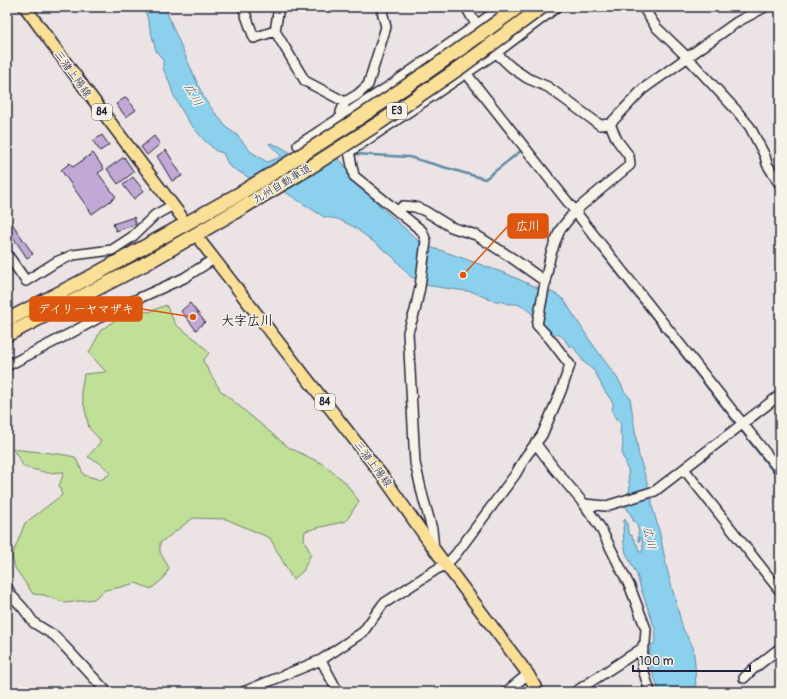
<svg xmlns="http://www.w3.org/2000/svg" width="787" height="699" font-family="Pangolin,'Klee One',sans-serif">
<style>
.green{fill:#c0e098;stroke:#71816a}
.water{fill:#8bd0ed;stroke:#618aa6}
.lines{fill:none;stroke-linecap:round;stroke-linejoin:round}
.stream{stroke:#618aa6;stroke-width:2.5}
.building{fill:#c1a8d5;stroke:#22223b}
.minor-casing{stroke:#22223b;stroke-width:12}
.major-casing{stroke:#22223b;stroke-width:14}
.highway-casing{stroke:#22223b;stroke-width:16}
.minor{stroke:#f7f3e8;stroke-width:9}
.major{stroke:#fadf96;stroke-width:11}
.highway{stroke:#fadf96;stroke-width:13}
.highway-bridge-casing{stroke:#22223b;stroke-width:16;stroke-linecap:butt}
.highway-bridge{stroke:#fadf96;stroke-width:13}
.labels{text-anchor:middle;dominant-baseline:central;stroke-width:3;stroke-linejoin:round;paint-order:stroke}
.shield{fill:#f7f3e8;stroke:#62616f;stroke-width:1}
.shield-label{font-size:10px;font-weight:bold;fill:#22223b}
.street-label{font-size:11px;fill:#22223b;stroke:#f7f3e8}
.water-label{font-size:12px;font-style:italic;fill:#425670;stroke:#f7f3e8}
.quarter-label{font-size:13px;font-weight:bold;fill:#22223b;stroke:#f7f3e8}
.leader{fill:none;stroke:#de560e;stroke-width:1.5}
.callout-dot{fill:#de560e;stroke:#f7f3e8;stroke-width:1.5}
.callout{fill:#de560e;stroke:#de560e;stroke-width:1.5}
.callout-label{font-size:12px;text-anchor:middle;font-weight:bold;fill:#fff}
</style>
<rect width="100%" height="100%" fill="#ece4e4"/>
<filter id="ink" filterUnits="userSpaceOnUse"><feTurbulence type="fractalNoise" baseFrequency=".025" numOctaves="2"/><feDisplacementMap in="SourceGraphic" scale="8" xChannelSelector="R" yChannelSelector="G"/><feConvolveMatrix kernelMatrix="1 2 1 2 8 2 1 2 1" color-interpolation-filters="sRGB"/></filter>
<g filter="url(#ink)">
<!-- green -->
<path class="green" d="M 166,305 L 176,325 L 198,341 L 209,353 L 203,361 L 220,390 L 288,447 L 321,463 L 344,481 L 359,501 L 346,521 L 305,531 L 304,540 L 311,554 L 303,571 L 293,580 L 270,538 L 226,519 L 193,518 L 160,543 L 160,552 L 169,568 L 164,578 L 151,589 L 136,583 L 117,588 L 105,590 L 94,599 L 66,603 L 44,595 L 33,594 L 15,568 L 12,556 L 25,523 L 62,495 L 59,486 L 64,472 L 48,473 L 24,467 L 13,449 C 33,452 55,452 75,457 L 84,475 L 101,480 L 111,473 L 100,463 L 88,457 L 101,441 L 89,428 L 81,391 L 84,374 L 106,372 L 89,353 L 101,330 L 114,321 L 135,310 L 149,312 Z"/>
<!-- water -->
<path class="water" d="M 142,7 L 165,7 L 174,30 L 204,98 L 209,105 L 227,128 L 237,135 L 250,151 L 267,162 L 281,157 L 281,156 L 269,144 L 270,143 L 279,146 L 295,155 L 303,156 L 333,156 L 338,159 L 343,163 L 351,176 L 370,195 L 382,208 L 421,243 L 429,247 L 443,251 L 507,274 L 538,288 L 548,290 L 559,296 L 564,300 L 589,339 L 604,360 L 613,372 L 621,384 L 624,391 L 630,398 L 639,456 L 647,482 L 650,495 L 652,499 L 652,506 L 659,530 L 667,569 L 683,629 L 693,647 L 695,664 L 696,692 L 659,692 C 655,674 644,662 652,644 L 654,644 C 656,639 656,634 655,629 L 639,583 L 637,575 L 626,553 L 624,544 L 623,527 L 624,526 L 623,522 L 625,519 L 627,524 L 628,531 L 630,535 L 632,535 L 632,537 L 634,539 L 636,544 L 637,544 L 639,551 L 640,552 L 642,552 L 643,548 L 642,541 L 640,537 L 639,542 L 638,541 C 638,530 640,532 635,521 L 633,521 L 633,519 L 625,505 L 626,494 L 629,492 L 630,486 L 629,483 L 628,469 L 626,467 L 626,461 L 623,458 L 622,453 L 623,442 L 620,432 L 621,424 L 616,419 L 612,411 L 613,406 L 613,403 L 604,390 L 597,376 L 594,371 L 583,361 L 573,346 L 569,346 C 566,343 564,336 559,335 C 557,334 555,335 553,334 L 541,321 L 525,308 L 517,304 L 508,304 L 501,301 L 493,301 L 473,292 L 424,285 L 418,280 L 411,277 L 392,256 L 354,227 L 338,219 L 324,217 L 274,185 L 248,177 L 229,166 L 223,153 L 216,151 L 204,140 L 189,122 L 181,109 L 173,94 L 169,81 L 163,69 L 163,60 L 156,51 L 146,13 L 145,13 Z"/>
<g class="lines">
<!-- stream -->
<path class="stream" d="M 352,157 L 355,154 L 409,157 L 485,179 L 522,150 L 522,151
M 604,256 L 737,425
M 740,429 L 780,480"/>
</g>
<!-- building -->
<path class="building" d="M 126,97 L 136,110 L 126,117 L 116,104 Z
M 102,135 L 109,145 L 100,151 L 93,141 Z
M 154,136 L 160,144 L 147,155 L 141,147 Z
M 166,150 L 182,176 L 172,181 L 157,156 Z
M 93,153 L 104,169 L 98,173 L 116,197 L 92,214 L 61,170 L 70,163 L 73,167 Z
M 124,157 L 134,172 L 118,184 L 107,169 Z
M 133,177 L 144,191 L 134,199 L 123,185 Z
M 7,216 L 33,254 L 27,258 L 7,228 Z
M 134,217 L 136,224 L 116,231 L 113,224 Z
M 190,303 L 205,322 L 196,330 L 181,311 Z"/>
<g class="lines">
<!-- minor casing -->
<g class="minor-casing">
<path id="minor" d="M 243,7 L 254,38 L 275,31
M 279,7 L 275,31 L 305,81 L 345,102
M 381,7 L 386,27 L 368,85 L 357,95 L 345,102 L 341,112 L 354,176 L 422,231 L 426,241 L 420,287 L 415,311 L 408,332 L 415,463 L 423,497 L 432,529 L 434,549
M 466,7 L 485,40 L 494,51 L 511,67 L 527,78 L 548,87 L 600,125 L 610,124 L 643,89 L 737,22 L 765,7
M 643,7 L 656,27 L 687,57 L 736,110 L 750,127 L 765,156 L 767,164 L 780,185
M 466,73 L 780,471
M 298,145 L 394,83 L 502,7
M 349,152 L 496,53 L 557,7
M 398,212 L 403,206 L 415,207 L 425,211 L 451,227 L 476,235 L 512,258 L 546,282
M 7,254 L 26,281 L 56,262 L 73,255 L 112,250 L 132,237 L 155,215 L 173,205
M 7,366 L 71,333 L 115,309 L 184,278 L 214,259
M 536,444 L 554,468 L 584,504 L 606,506 L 655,491 L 780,395
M 684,469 L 780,591
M 7,587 L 11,595 L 23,608 L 34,623 L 55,636 L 107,692
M 643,645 L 642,666 L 650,692
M 321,660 L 338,692
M 744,678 L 752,670 L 780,648
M 243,692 L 321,660 L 363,632 L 383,604 L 437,569 L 446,565 L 456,554 L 515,475 L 526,456 L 542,435 L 561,391 L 570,365 L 551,340 L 537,325 L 550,257 L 555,242 L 560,230 L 575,211 L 630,165 L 629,156 L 617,140 L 610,124
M 506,692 L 528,674
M 575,692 L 641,649 L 645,643 L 646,629 L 630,587 L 600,527 L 584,504"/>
</g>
<!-- major casing -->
<g class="major-casing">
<path id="major" d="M 25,7 L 86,90 L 181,216
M 201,242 L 384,478 L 434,549 L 528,674 L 538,692"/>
</g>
<!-- highway casing -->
<g class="highway-casing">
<path id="highway" d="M 7,320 L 94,275 L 239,194
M 7,335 L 143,265 L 245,206"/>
</g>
<!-- minor -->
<use href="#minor" class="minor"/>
<!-- major -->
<use href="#major" class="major"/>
<!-- highway -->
<use href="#highway" class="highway"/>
<!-- highway-bridge casing -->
<g class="highway-bridge-casing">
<path id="highway-bridge" d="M 239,194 C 334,136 428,74 518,7
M 245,206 L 309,168 L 382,121 L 458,69 L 542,7"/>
</g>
<!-- highway-bridge -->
<use href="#highway-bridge" class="highway-bridge"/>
</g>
</g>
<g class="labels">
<!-- shield labels -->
<g class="shield">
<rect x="387" y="103" width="20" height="16" rx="3"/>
<rect x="92" y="104" width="20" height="16" rx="3"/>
<rect x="315" y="394" width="20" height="16" rx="3"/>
</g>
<g class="shield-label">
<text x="397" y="111">E3</text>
<text x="102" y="112">84</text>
<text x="325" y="402">84</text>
</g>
<!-- street labels -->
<g class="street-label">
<text transform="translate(73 74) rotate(54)">三潴上陽線</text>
<text transform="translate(282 184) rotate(-31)">九州自動車道</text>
<text transform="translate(373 464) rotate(53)">三潴上陽線</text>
</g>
<!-- water labels -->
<g class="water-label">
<text transform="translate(193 95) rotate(60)">広川</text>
<text transform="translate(649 538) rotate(77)">広川</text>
</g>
<!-- quarter labels -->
<g class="quarter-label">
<text x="247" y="321">大字広川</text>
</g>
</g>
<!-- callouts -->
<path class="leader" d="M463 275L508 226M193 317L142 309"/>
<g class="callout-dot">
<circle cx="463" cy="275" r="4"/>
<circle cx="193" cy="317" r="4"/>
</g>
<g class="callout">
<rect x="508" y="214" width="40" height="24" rx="4"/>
<rect x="30" y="297" width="112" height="24" rx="4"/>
</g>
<g class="callout-label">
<text x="528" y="230">広川</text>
<text x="86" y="313">デイリーヤマザキ</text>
</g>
<!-- margin -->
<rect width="787" height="699" fill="none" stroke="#f7f3e8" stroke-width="24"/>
<rect x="12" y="12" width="763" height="675" fill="none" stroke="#22223b" stroke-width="1.5" filter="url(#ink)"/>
<!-- scale -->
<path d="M633 665v6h117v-6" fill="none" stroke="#22223b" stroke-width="2"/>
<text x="639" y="665" font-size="12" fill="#22223b" stroke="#f7f3e8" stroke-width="3" paint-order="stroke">100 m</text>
</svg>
